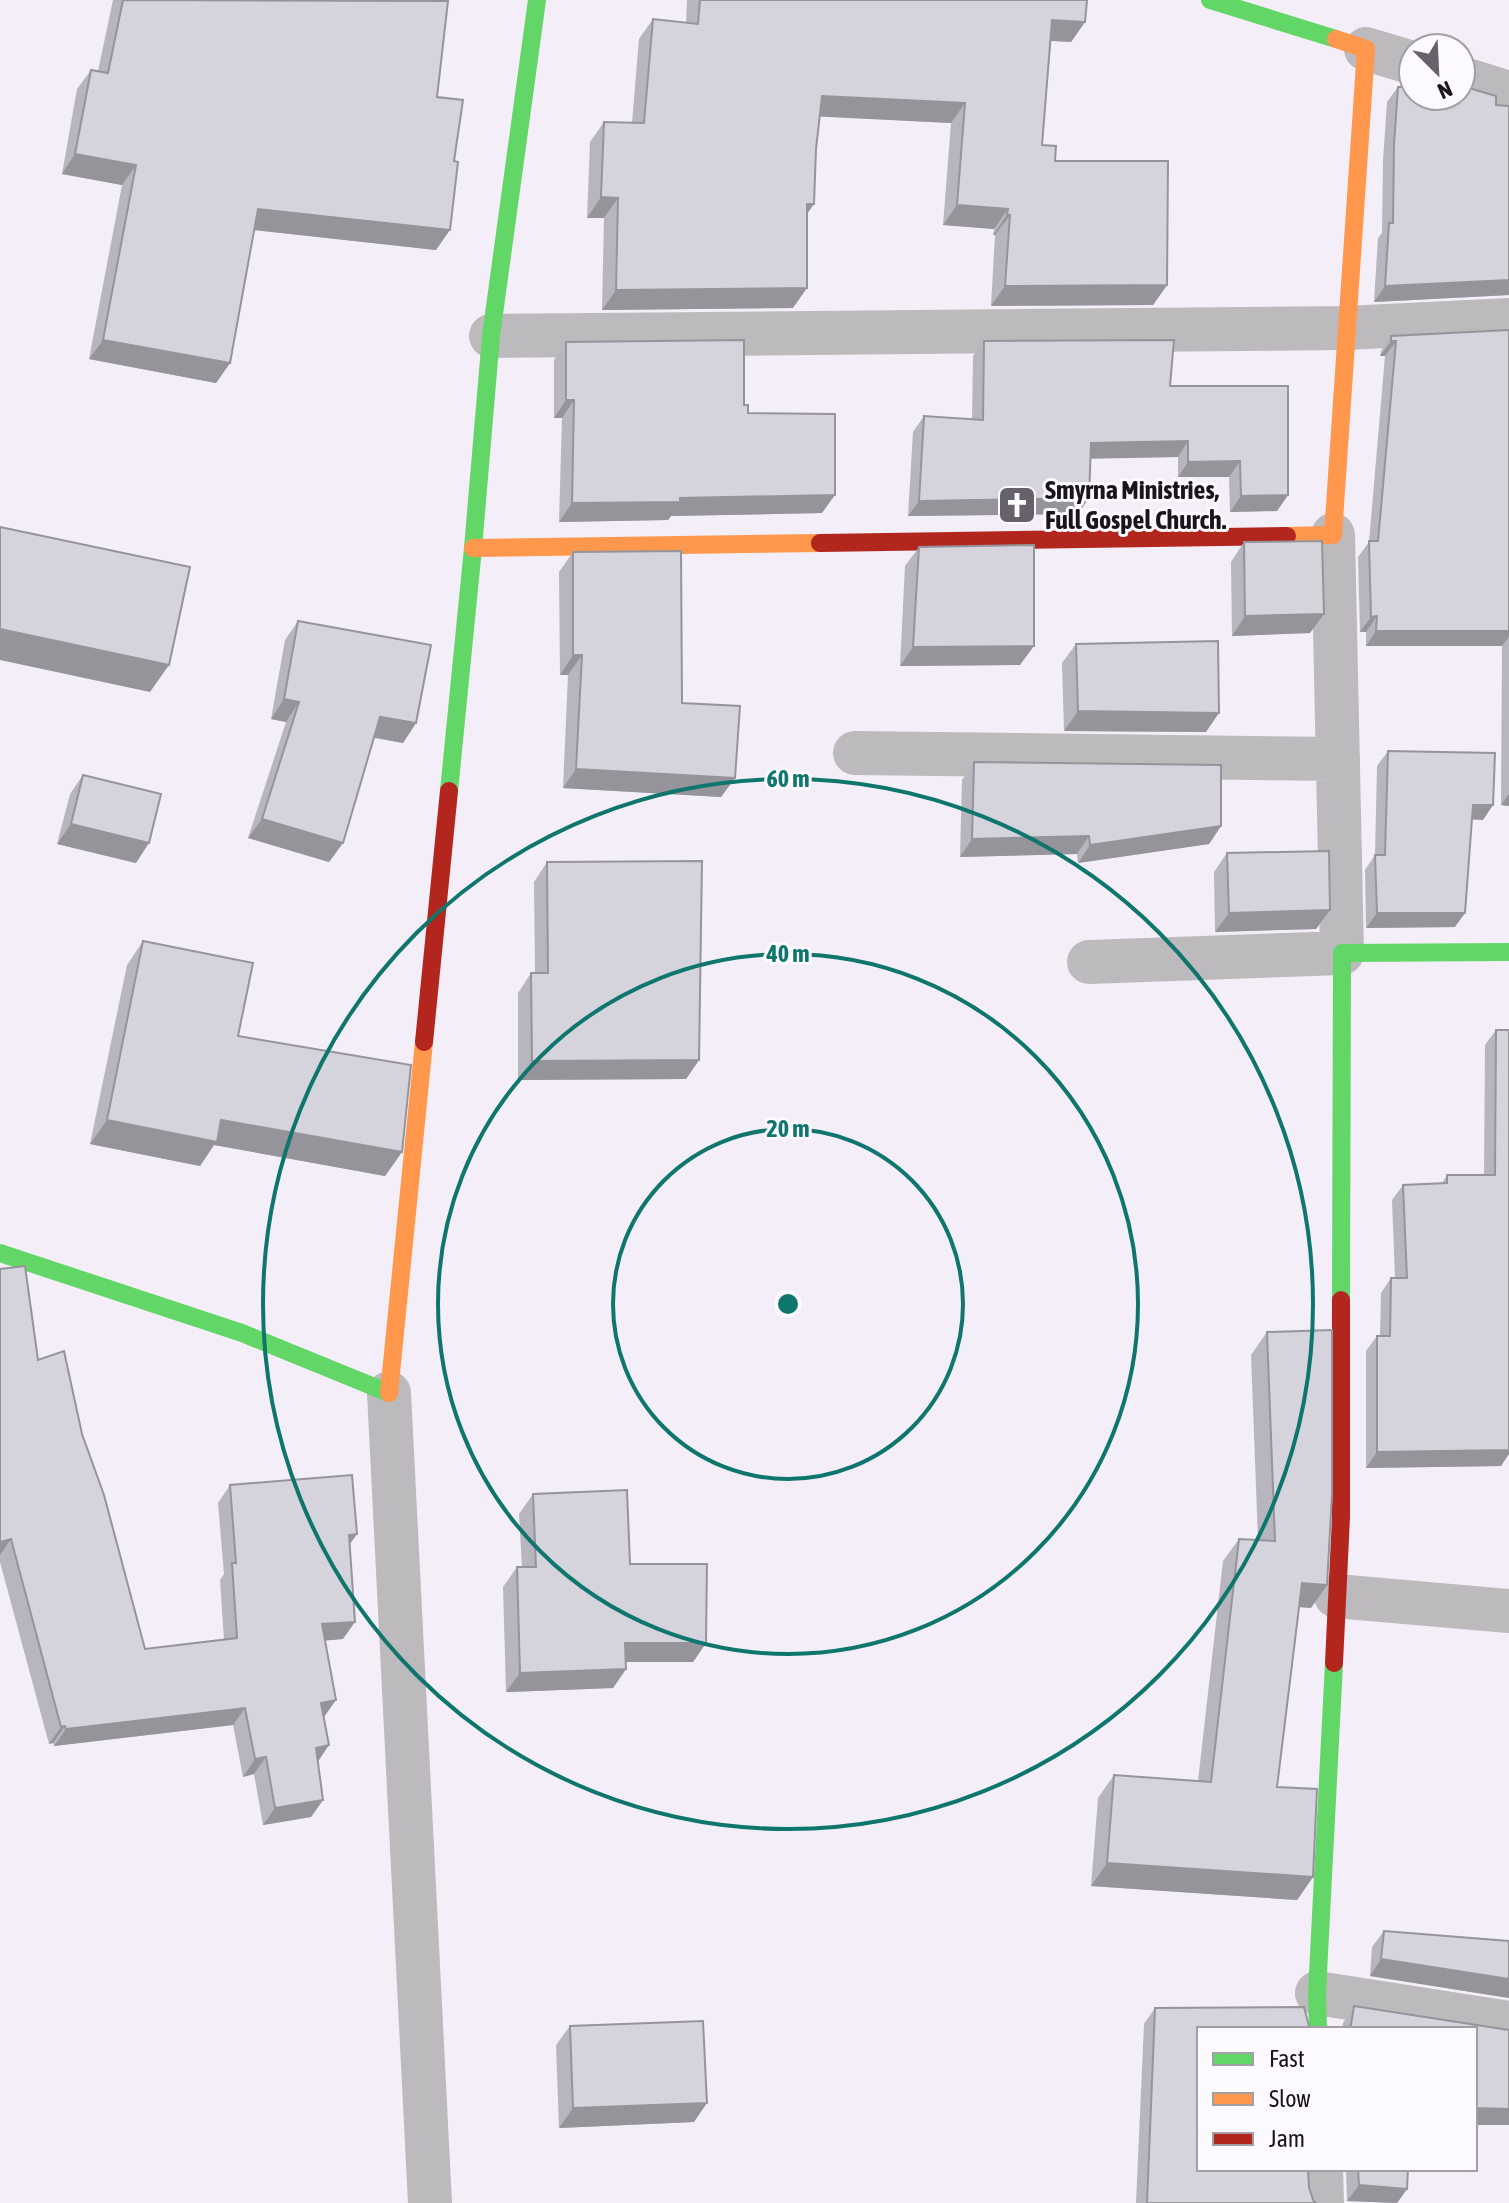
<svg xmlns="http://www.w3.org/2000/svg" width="1509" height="2203" font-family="'Asap Condensed',sans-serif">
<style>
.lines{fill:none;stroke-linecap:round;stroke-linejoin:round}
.street{stroke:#bdbabd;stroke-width:44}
.fast{stroke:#63d668;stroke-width:18}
.slow{stroke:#ff974d;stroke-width:18}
.jam{stroke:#b3261e;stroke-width:18}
.wall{fill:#b7b6be}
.shaded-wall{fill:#95949b}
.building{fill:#d5d4dd;stroke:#95949b;stroke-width:2}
.ring{fill:none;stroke:#0f766e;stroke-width:4}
.labels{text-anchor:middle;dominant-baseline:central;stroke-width:6;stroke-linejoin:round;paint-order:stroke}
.poi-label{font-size:26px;font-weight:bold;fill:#1a151d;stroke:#fdfaff;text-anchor:start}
.centre{fill:#0f766e;stroke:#fdfaff;stroke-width:4}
.ring-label{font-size:24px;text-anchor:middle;font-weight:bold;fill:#0f766e;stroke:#fdfaff;stroke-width:6;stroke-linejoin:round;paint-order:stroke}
</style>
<rect width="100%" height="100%" fill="#f3eef8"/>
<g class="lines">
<!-- street -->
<path class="street" d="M 1366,49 L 1413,63
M 1461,78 L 1509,93
M 491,336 L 1346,328 L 1509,320
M 855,753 L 1338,759
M 1089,962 L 1342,953 L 1333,535
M 389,1393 L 430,2203
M 1336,1596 L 1509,1611
M 1317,1993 L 1509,2023
M 1321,2169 L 1322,2203"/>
<!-- fast -->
<path class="fast" d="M 1210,0 L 1336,39
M 449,791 L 473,548 L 491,336 L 537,0
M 0,1253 L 242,1333 L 389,1393
M 1341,1300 L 1342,953 L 1509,952
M 1318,2029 L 1317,1993 L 1334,1663"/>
<!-- slow -->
<path class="slow" d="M 1287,536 L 1333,535 L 1366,49 L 1336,39
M 473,548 L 820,543
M 389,1393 L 424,1042"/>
<!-- jam -->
<path class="jam" d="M 820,543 L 1287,536
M 424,1042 L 449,791
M 1334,1663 L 1341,1517 L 1341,1300"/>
</g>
<!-- wall -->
<path class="wall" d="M 113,0 L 442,0 L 437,97 L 436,250 L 254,230 L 230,363 L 216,383 L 89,359 L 122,185 L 62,174 L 77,89 L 91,70 L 98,71 Z
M 687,0 L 1087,0 L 1085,22 L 1071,42 L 1051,41 L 1042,145 L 1167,285 L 1153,305 L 991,306 L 995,235 L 993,235 L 994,229 L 943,225 L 951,123 L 820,116 L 807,214 L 793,308 L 602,310 L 604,218 L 587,218 L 590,142 L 604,122 L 632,123 L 639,39 L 653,19 L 686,23 Z
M 1398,87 L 1496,105 L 1509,295 L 1374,302 L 1378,238 L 1382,233 L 1383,161 L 1387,102 Z
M 1509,330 L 1509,806 L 1501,805 L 1502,646 L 1366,646 L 1366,632 L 1360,632 L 1358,557 L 1369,542 L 1385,356 L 1380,356 L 1381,351 L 1391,336 Z
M 984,341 L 1170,386 L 1288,495 L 1277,511 L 1230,512 L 1229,477 L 1178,477 L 1178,457 L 1091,458 L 1078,514 L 908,516 L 913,432 L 924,416 L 972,419 L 973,356 Z
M 566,342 L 744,405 L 748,413 L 822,513 L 671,516 L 668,520 L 559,522 L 562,418 L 554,418 L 554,360 Z
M 1244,542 L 1310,633 L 1232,636 L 1231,562 Z
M 919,547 L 1020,665 L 900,666 L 905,566 Z
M 573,552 L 735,778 L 721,797 L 563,788 L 568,675 L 560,675 L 559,572 Z
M 298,621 L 416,723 L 403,743 L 374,738 L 343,843 L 329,862 L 248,838 L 286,722 L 271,719 L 285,640 Z
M 1076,644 L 1206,732 L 1064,731 L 1062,663 Z
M 1388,751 L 1483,820 L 1472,819 L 1455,927 L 1366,928 L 1365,870 L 1375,855 L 1377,766 Z
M 974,762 L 1221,826 L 1209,844 L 1078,863 L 1077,854 L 960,857 L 962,780 Z
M 83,775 L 136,863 L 57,844 L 70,794 Z
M 1227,853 L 1330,910 L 1316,929 L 1215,932 L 1214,872 Z
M 547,862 L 699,1060 L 686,1079 L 518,1080 L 518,993 L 531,973 L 535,973 L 534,882 Z
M 143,941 L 238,1036 L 402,1152 L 385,1176 L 214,1145 L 200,1166 L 90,1144 L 127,965 Z
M 1496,1030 L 1501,1466 L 1366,1468 L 1366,1351 L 1377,1336 L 1380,1336 L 1381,1293 L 1391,1278 L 1395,1278 L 1392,1200 L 1403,1185 L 1442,1183 L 1447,1175 L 1484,1175 L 1485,1045 Z
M 0,1269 L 38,1360 L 82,1434 L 145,1649 L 224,1640 L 220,1580 L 224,1574 L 218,1503 L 230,1485 L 357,1534 L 349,1544 L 343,1639 L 325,1640 L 324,1717 L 318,1762 L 323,1800 L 311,1817 L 263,1825 L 254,1774 L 243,1777 L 233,1725 L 54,1746 L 53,1743 L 49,1744 L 0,1562 Z
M 1267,1332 L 1311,1608 L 1299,1607 L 1277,1787 L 1313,1877 L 1297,1900 L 1091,1886 L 1098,1798 L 1114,1775 L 1198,1781 L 1223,1561 L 1239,1539 L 1258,1540 L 1251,1355 Z
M 533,1494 L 630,1564 L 706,1643 L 693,1662 L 626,1662 L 626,1669 L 613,1688 L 506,1692 L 503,1587 L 517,1567 L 522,1567 L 519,1514 Z
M 1384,1931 L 1509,1941 L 1509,1998 L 1370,1976 L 1372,1947 Z
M 1354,2006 L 1509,2030 L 1509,2125 L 1475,2125 L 1475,2029 L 1342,2029 L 1343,2023 Z
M 1155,2008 L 1309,2026 L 1199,2029 L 1309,2187 L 1313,2200 L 1316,2203 L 1136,2203 L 1144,2024 Z
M 570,2026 L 694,2122 L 559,2128 L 556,2045 Z
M 1346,2169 L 1408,2169 L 1407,2189 L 1397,2203 L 1347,2201 Z"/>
<!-- shaded-wall -->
<path class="shaded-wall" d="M 1052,20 L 1085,22 L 1071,42 L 1038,40 Z
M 822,96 L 965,103 L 951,123 L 808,116 Z
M 75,154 L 136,165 L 122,185 L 62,174 Z
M 601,197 L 618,198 L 604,218 L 587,218 Z
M 807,204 L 814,204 L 800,224 Z
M 957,205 L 1008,209 L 994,229 L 943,225 Z
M 258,209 L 450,230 L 436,250 L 244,229 Z
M 1007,215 L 1010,215 L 995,235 L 993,235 Z
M 1509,280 L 1509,295 L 1374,302 L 1385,286 Z
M 1167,285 L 1153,305 L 991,306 L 1005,286 Z
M 807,288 L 793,308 L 602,310 L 616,290 Z
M 103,340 L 230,363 L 216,383 L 89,359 Z
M 1391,341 L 1396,341 L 1385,356 L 1380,356 Z
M 566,400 L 574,400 L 562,418 L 554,418 Z
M 1188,441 L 1178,457 L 1080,459 L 1091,443 Z
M 1240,461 L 1229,477 L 1178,477 L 1188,462 Z
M 835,495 L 822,513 L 671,516 L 668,520 L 559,522 L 572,503 L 680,498 Z
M 1288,495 L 1277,511 L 1230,512 L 1241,496 Z
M 1089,498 L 1078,514 L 908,516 L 919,501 Z
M 1324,614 L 1310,633 L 1232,636 L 1245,616 Z
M 1377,616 L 1366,632 L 1360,632 L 1371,617 Z
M 0,629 L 169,665 L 150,692 L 0,660 Z
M 1376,631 L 1509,631 L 1509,637 L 1502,646 L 1366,646 Z
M 1034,646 L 1020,665 L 900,666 L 913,647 Z
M 573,655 L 582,655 L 568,675 L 560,675 Z
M 284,699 L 299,702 L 286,722 L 271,719 Z
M 1078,711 L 1219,713 L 1206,732 L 1064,731 Z
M 380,717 L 416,723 L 403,743 L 367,736 Z
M 576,769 L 735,778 L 721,797 L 563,788 Z
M 1509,794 L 1509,806 L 1501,805 Z
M 1473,805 L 1493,805 L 1483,820 L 1463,819 Z
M 262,819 L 343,843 L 329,862 L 248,838 Z
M 71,824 L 149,843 L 136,863 L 57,844 Z
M 1221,826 L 1209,844 L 1078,863 L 1090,845 Z
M 1089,836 L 1077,854 L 960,857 L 972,839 Z
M 1330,910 L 1316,929 L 1215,932 L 1229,913 Z
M 1377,913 L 1465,913 L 1455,927 L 1366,928 Z
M 699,1060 L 686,1079 L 518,1080 L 532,1061 Z
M 107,1120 L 221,1120 L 402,1152 L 385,1176 L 214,1145 L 200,1166 L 90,1144 Z
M 1509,1450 L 1509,1454 L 1501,1466 L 1366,1468 L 1377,1452 Z
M 357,1534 L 345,1551 L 349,1535 Z
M 11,1539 L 0,1555 L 0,1542 Z
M 1302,1583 L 1327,1585 L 1311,1608 L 1286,1606 Z
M 355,1622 L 343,1639 L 310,1642 L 322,1624 Z
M 625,1643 L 706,1643 L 693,1662 L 612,1662 Z
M 626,1669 L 613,1688 L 506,1692 L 520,1673 Z
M 336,1700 L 324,1717 L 321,1703 Z
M 245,1708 L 233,1725 L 54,1746 L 66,1729 Z
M 65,1726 L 53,1743 L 49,1744 L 61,1727 Z
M 329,1745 L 317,1763 L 316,1748 Z
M 266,1757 L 254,1774 L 243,1777 L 255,1759 Z
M 323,1800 L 311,1817 L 263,1825 L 275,1808 Z
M 1107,1863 L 1313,1877 L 1297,1900 L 1091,1886 Z
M 1381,1959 L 1509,1979 L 1509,1998 L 1370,1976 Z
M 707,2103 L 694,2122 L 559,2128 L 573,2108 Z
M 1475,2108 L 1509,2109 L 1509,2125 L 1475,2125 Z
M 1359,2185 L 1407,2189 L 1397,2203 L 1347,2201 Z"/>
<!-- building -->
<path class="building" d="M 123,0 L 448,1 L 437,97 L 463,100 L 454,161 L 458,162 L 450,230 L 258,209 L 230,363 L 103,340 L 136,165 L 75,154 L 91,70 L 108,73 Z
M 700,0 L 1087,0 L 1085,22 L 1052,20 L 1042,145 L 1056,146 L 1055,161 L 1168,161 L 1167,285 L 1005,286 L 1010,215 L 1007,215 L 1008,209 L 957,205 L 965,103 L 822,96 L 816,149 L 814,204 L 807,204 L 807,288 L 616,290 L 618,198 L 601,197 L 604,122 L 644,123 L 653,19 L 698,24 Z
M 1398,87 L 1413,87 L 1413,96 L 1461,96 L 1461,88 L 1469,88 L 1496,96 L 1496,105 L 1509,106 L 1509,280 L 1385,286 L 1389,223 L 1393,223 L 1394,145 Z
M 1509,330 L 1509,631 L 1376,631 L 1377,616 L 1371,617 L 1369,541 L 1378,541 L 1396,341 L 1391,341 L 1391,336 Z
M 744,340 L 744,405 L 748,405 L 748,413 L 835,414 L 835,495 L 680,498 L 680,502 L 572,503 L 574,400 L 566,400 L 566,342 Z
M 1174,340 L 1170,386 L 1288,386 L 1288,495 L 1241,496 L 1240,461 L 1188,462 L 1188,441 L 1091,443 L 1089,498 L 919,501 L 924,416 L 983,420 L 984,341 Z
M 0,527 L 190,567 L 169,665 L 0,629 Z
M 1322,541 L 1324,614 L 1245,616 L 1244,542 Z
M 1034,545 L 1034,646 L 913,647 L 919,547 Z
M 681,551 L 682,703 L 740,706 L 735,778 L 576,769 L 582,655 L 573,655 L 573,552 Z
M 298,621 L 431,645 L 416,723 L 380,717 L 343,843 L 262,819 L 299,702 L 284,699 Z
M 1218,641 L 1219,713 L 1078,711 L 1076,644 Z
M 1388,751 L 1495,753 L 1493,805 L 1473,805 L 1465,913 L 1377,913 L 1375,855 L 1385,855 Z
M 974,762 L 1221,765 L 1221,826 L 1090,845 L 1089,836 L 972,839 Z
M 83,775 L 161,794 L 149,843 L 71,824 Z
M 1329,851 L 1330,910 L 1229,913 L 1227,853 Z
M 702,861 L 699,1060 L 532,1061 L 531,973 L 548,973 L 547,862 Z
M 143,941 L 253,963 L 238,1036 L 411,1065 L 402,1152 L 221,1120 L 217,1142 L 107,1120 Z
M 1496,1030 L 1509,1030 L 1509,1450 L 1377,1452 L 1377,1336 L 1390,1336 L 1391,1278 L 1407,1278 L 1403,1185 L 1447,1183 L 1447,1175 L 1495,1175 Z
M 25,1266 L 38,1360 L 64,1351 L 82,1434 L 104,1495 L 145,1649 L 237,1638 L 232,1563 L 236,1563 L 230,1485 L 352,1475 L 357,1534 L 349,1535 L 355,1622 L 322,1624 L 336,1700 L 321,1703 L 329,1745 L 316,1748 L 323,1800 L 275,1808 L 266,1757 L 255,1759 L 245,1708 L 66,1729 L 65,1726 L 61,1727 L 11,1539 L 0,1542 L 0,1269 Z
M 1332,1330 L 1332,1494 L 1327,1585 L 1302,1583 L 1277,1787 L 1317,1789 L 1313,1877 L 1107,1863 L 1114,1775 L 1211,1782 L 1239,1539 L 1275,1541 L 1267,1332 Z
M 627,1490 L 630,1564 L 707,1564 L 706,1643 L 625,1643 L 626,1669 L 520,1673 L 517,1567 L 536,1567 L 533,1494 Z
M 1384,1931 L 1509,1941 L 1509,1979 L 1381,1959 Z
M 1354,2006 L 1509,2030 L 1509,2109 L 1475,2108 L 1475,2029 L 1347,2029 L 1351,2025 Z
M 1304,2007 L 1309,2026 L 1312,2029 L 1199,2029 L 1199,2169 L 1308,2169 L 1309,2187 L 1313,2200 L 1316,2203 L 1147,2203 L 1155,2008 Z
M 703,2021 L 707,2103 L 573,2108 L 570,2026 Z
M 1358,2169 L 1408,2169 L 1407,2189 L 1359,2185 Z"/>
<!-- distance rings -->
<g class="ring">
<circle cx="788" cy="1304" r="175"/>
<circle cx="788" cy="1304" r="350"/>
<circle cx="788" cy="1304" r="525"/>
</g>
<!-- icons -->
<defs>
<g id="church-square" transform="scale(2)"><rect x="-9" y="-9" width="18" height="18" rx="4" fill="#66616a" stroke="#fdfaff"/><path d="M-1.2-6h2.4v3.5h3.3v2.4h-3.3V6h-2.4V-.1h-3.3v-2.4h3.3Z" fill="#fff"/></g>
</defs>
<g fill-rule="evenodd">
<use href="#church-square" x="1017" y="505"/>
</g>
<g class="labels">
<!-- poi labels -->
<g class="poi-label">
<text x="1045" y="490">Smyrna Ministries,<tspan x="1045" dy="30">Full Gospel Church.</tspan></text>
</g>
</g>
<circle cx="788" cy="1304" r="12" class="centre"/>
<g class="ring-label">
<text x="788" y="787">60 m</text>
<text x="788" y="962">40 m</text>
<text x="788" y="1137">20 m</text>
</g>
<!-- legend -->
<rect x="1197" y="2027" width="280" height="144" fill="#fdfaff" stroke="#a29ea5" stroke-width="2"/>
<rect x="1213" y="2053" width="40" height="12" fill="#63d668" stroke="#a29ea5" stroke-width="2"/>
<text x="1269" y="2067" font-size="24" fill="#1a151d">Fast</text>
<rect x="1213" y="2093" width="40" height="12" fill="#ff974d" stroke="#a29ea5" stroke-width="2"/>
<text x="1269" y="2107" font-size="24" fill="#1a151d">Slow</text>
<rect x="1213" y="2133" width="40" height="12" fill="#b3261e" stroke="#a29ea5" stroke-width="2"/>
<text x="1269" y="2147" font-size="24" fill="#1a151d">Jam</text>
<!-- north arrow -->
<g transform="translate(1437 72) rotate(156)"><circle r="38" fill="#fdfaff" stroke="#a29ea5" stroke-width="2"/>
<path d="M0-6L14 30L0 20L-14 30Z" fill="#66616a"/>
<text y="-12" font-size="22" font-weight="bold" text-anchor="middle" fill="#1a151d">N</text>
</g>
</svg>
